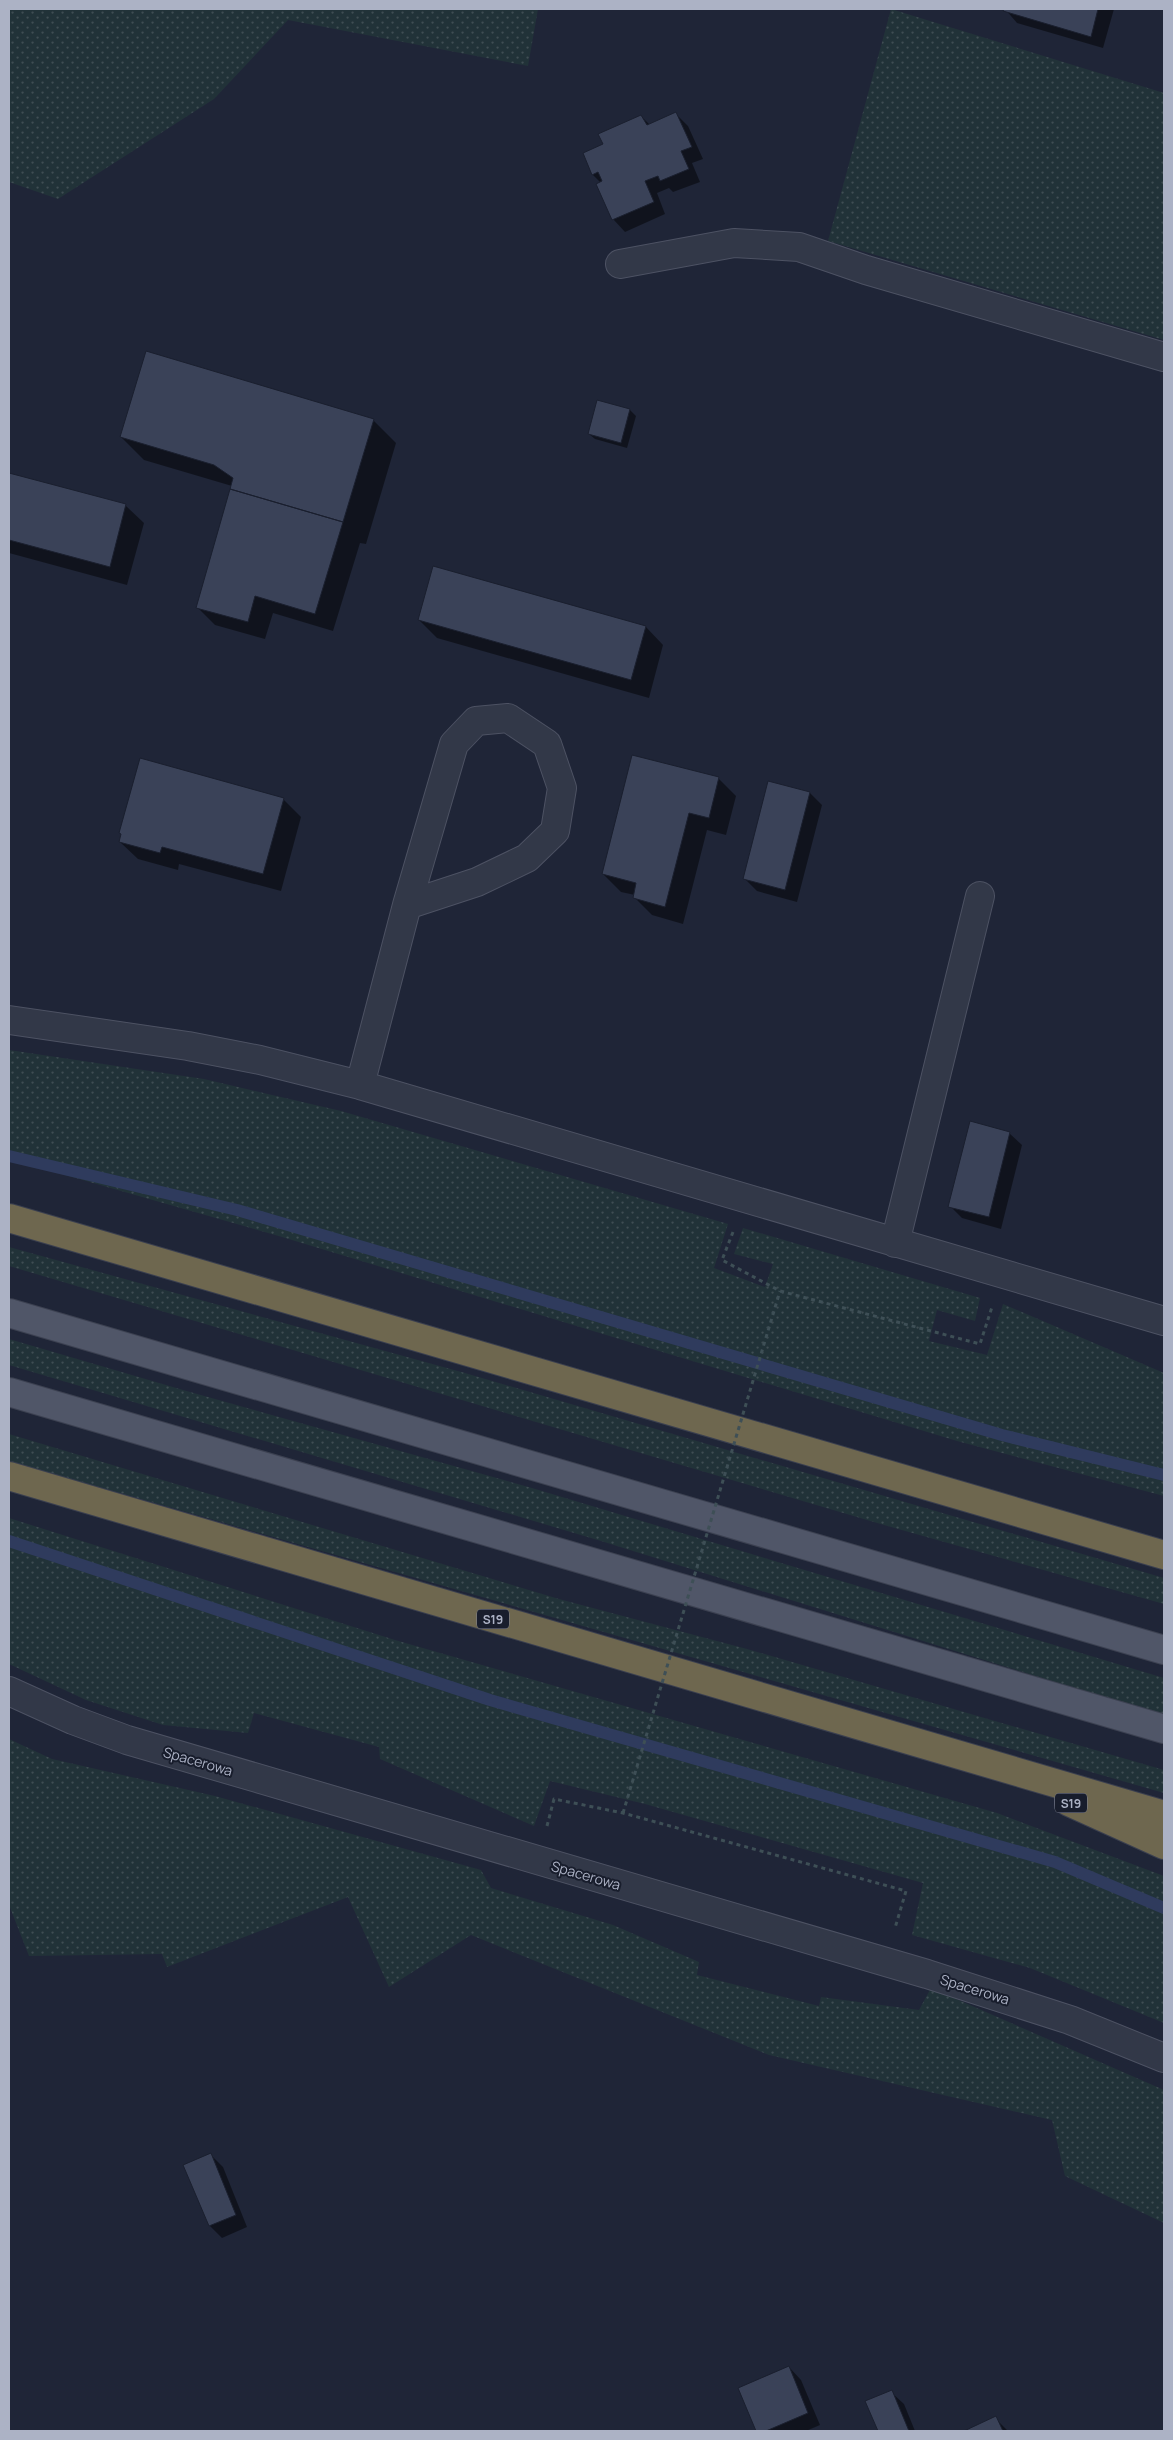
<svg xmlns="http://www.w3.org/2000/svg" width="1173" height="2440" font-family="Manrope,sans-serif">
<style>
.grass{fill:url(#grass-dots)}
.shadow{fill:#0007}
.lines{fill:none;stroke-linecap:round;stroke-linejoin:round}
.stream{stroke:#2f3b5d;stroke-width:12}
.building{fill:#3a4258;stroke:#1a1f2e}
.minor-casing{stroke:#4d5263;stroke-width:30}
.major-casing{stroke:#3c4151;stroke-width:30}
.highway-casing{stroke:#3a3f4f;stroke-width:30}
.path{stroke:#3e4f56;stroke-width:3;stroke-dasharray:4 4;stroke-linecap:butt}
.minor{stroke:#323848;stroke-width:28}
.major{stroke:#505668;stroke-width:28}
.highway{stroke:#6e674f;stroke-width:28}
.path-bridge{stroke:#3e4f56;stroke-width:3;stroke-dasharray:4 4;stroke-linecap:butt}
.labels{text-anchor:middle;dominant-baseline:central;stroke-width:4;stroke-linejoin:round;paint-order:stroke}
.shield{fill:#181d2c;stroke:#808597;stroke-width:1}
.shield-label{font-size:12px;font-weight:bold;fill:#acb2c5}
.street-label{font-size:14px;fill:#acb2c5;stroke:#181d2c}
</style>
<defs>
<pattern id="grass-dots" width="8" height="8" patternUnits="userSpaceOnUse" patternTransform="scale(1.25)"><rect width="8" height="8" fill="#213238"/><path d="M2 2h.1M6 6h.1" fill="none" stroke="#3f4d53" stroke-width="1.8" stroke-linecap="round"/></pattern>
</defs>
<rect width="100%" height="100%" fill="#1f2537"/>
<!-- grass -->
<path class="grass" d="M 9,9 L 538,9 L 528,66 L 288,20 L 214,99 L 58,199 L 9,182 Z
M 891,9 L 1164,93 L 1164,340 L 828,241 Z
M 9,1050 L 204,1079 L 341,1111 L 728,1224 L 714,1268 L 765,1287 L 773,1264 L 734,1254 L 743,1228 L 980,1298 L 975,1321 L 937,1310 L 929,1341 L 987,1355 L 1003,1304 L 1164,1373 L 1164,1496 L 957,1441 L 282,1237 L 9,1159 Z
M 9,1247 L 465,1373 L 1164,1578 L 1164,1604 L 884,1525 L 9,1266 Z
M 9,1339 L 183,1390 L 532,1488 L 1164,1678 L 1164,1716 L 601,1541 L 9,1365 Z
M 9,1434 L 559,1599 L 747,1649 L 1164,1770 L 1164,1793 L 9,1461 Z
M 9,1518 L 395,1640 L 997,1813 L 1164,1876 L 1164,2023 L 1030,1968 L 912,1935 L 923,1883 L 645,1804 L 550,1781 L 534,1826 L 380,1759 L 379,1747 L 254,1713 L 248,1733 L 163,1725 L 86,1700 L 9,1664 Z
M 9,1739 L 52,1759 L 215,1796 L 481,1870 L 491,1888 L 613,1925 L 699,1962 L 697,1975 L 819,2006 L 821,1997 L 919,2010 L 931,1988 L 1164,2090 L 1164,2223 L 1065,2176 L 1052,2120 L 769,2055 L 471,1935 L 389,1987 L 348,1897 L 167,1967 L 162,1954 L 29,1956 L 9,1905 Z"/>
<!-- shadow -->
<path class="shadow" d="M 1005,9 L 1114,9 L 1103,48 L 1017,23 Z
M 676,114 L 688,126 L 703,159 L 692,163 L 700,182 L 673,192 L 669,188 L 657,193 L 665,214 L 625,232 L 613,219 L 601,183 L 593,175 L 584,154 L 605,145 L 641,116 L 650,125 Z
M 598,402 L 630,410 L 636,416 L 627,448 L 595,439 L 589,434 Z
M 373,420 L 396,443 L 366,544 L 360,543 L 333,631 L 273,613 L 265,639 L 215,625 L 197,607 L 232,486 L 144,460 L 121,437 Z
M 9,474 L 126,506 L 144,523 L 127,585 L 9,553 Z
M 419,620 L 646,627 L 663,645 L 649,698 L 437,638 Z
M 718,778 L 736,796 L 726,835 L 707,830 L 683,924 L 652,915 L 634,897 L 635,895 L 621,892 L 603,874 Z
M 810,793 L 822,805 L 797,902 L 757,891 L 745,879 Z
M 283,799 L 301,817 L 281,891 L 179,864 L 178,870 L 138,859 L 120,842 Z
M 1009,1133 L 1022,1145 L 1001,1229 L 962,1218 L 950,1206 Z
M 211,2155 L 223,2167 L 247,2227 L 222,2238 L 210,2226 Z
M 789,2367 L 801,2380 L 820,2425 L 806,2431 L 758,2431 L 739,2388 Z
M 891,2392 L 904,2404 L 915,2431 L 879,2431 L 867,2401 Z
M 995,2418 L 1008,2431 L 967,2431 Z"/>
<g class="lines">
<!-- stream -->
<path class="stream" d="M 9,1156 L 237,1210 L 1002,1435 L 1164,1475
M 9,1541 L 490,1700 L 1055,1862 L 1164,1908"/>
</g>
<!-- building -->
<path class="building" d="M 1004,9 L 1098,9 L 1091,37 L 1003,11 Z
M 676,112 L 692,147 L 681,151 L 689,169 L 660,181 L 658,176 L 645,181 L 654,202 L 612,220 L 596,184 L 602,181 L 598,172 L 592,175 L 583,153 L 603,144 L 598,134 L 641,115 L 647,125 Z
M 146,351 L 374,419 L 343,522 L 230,489 L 233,478 L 214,465 L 120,437 Z
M 597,400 L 630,409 L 621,443 L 588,434 Z
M 9,473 L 126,504 L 110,567 L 9,540 Z
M 230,489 L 343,522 L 315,614 L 255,596 L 248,622 L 196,608 Z
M 433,566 L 646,626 L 631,680 L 418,620 Z
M 632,755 L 719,777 L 709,818 L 689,813 L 665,907 L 633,898 L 636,883 L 602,874 Z
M 140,758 L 284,798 L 263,874 L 162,847 L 160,853 L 119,842 L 121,834 L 119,833 Z
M 768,781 L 810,792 L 785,890 L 743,879 Z
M 970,1121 L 1010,1132 L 989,1217 L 948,1207 Z
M 211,2153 L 236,2215 L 209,2226 L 183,2165 Z
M 789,2366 L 808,2413 L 766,2431 L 756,2431 L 738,2388 Z
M 892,2390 L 909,2431 L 878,2431 L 865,2401 Z
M 996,2416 L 1003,2431 L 964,2431 Z"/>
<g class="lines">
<!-- minor casing -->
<g class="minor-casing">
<path id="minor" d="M 620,264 L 734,243 L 799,247 L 866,270 L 1164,357
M 9,1020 L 188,1046 L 260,1060 L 360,1085 L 1164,1321
M 360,1085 L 407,905 L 477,882 L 527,858 L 555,831 L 562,788 L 547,744 L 508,718 L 476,721 L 454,744 L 407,905
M 895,1243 L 980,896
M 9,1691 L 73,1720 L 127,1740 L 927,1974 L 1070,2020 L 1164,2058"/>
</g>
<!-- major casing -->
<g class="major-casing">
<path id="major" d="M 9,1313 L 1164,1650
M 9,1392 L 1164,1729"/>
</g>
<!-- highway casing -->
<g class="highway-casing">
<path id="highway" d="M 9,1218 L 1164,1555
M 9,1476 L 1164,1815
M 1069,1802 L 1164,1845"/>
</g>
<!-- path -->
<path class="path" d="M 733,1232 L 722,1260 L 780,1291 L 980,1344 L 992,1307
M 547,1826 L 554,1799 L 623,1813 L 906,1891 L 895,1928"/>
<!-- minor -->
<use href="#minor" class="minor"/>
<!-- major -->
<use href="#major" class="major"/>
<!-- highway -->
<use href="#highway" class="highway"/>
<!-- path-bridge -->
<path class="path-bridge" d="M 623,1813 L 780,1291"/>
</g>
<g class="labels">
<!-- shield labels -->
<g class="shield">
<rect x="477" y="1609.5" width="32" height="19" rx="4"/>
<rect x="1055" y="1793.5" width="32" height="19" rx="4"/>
</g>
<g class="shield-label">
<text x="493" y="1619">S19</text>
<text x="1071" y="1803">S19</text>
</g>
<!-- street labels -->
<g class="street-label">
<text transform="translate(198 1761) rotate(16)">Spacerowa</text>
<text transform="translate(586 1875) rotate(16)">Spacerowa</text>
<text transform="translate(975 1989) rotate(17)">Spacerowa</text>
</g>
</g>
<!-- border -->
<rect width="1173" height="2440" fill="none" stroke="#acb2c5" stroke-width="20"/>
</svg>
